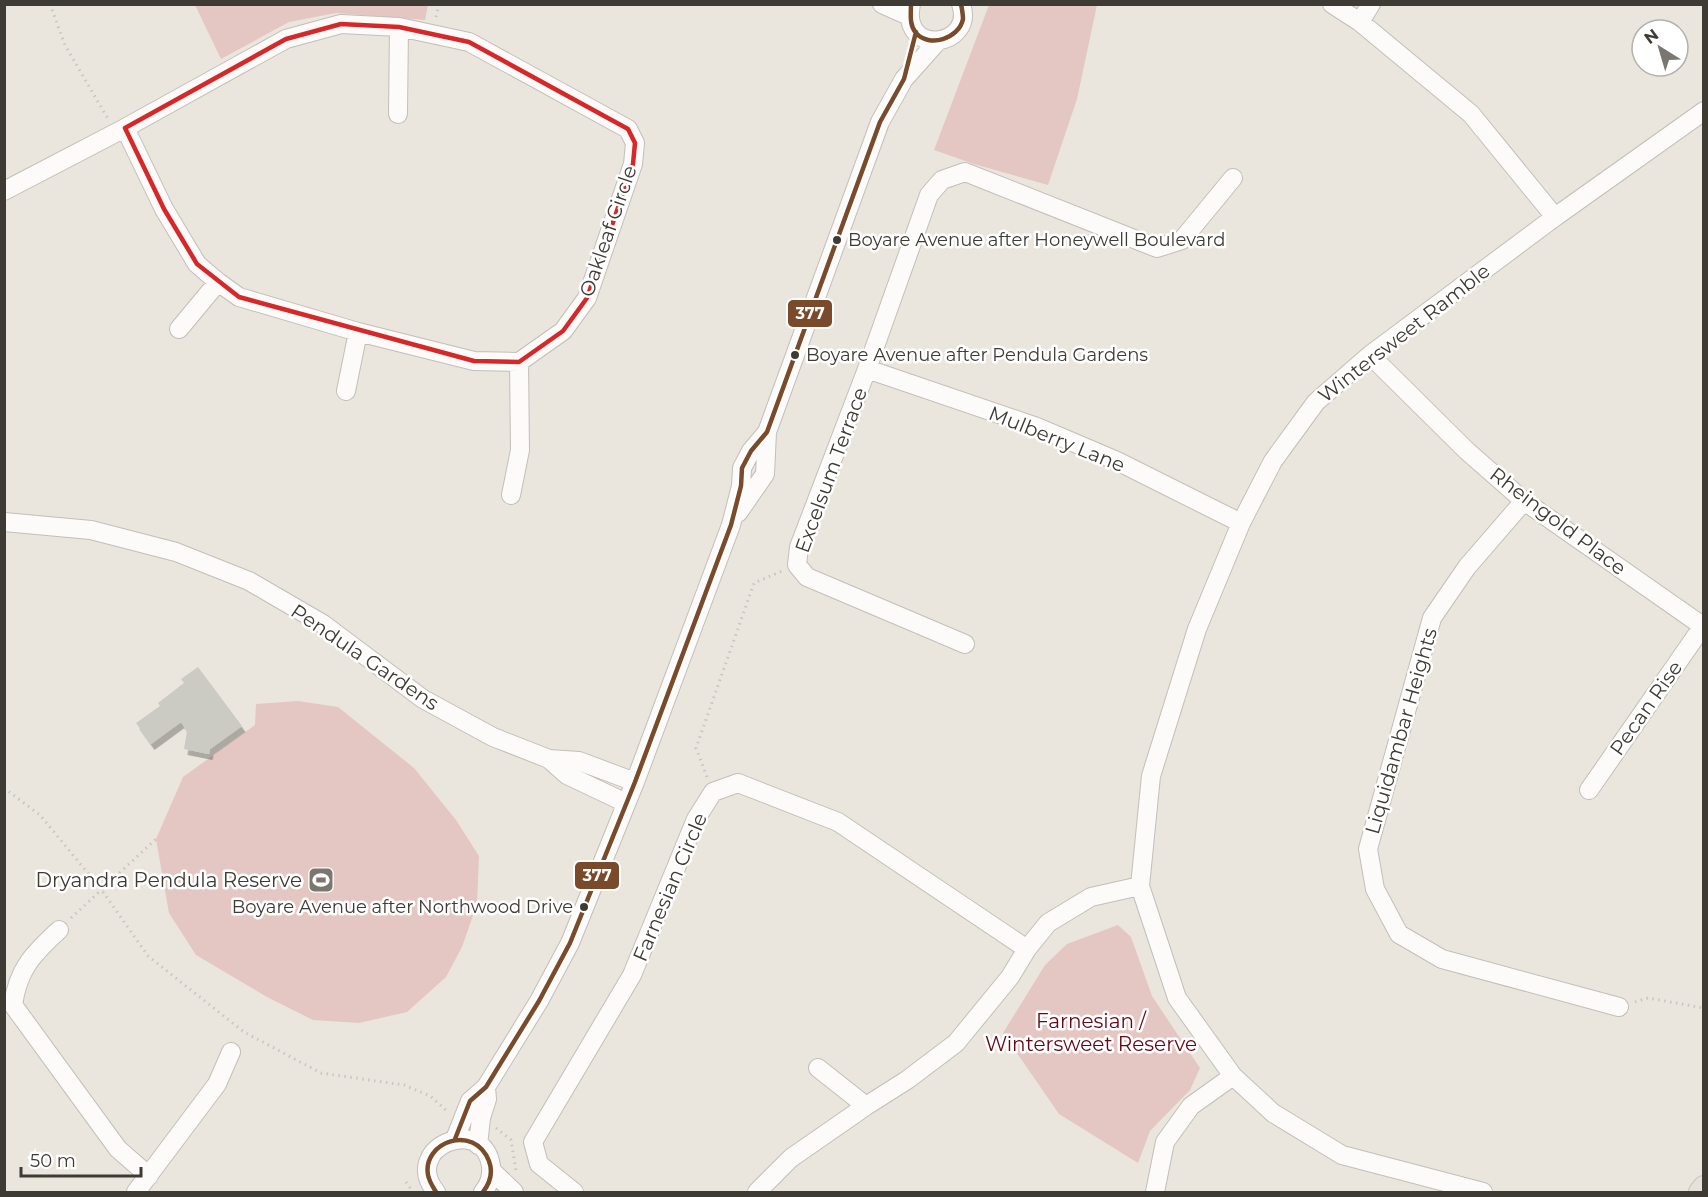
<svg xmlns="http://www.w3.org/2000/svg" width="1708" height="1197" font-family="Montserrat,sans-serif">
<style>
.green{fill:#e4c7c2}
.building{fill:#cbcac3;filter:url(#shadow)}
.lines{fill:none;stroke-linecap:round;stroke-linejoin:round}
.minor-casing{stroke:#c2bfb8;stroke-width:20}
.major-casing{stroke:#c6c4bf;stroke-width:24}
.path{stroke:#c8c6c3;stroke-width:3;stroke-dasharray:1.5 4.5;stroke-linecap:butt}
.minor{stroke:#fcfbfa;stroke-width:18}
.major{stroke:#e8e1da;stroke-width:22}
.bus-1-casing{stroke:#fff;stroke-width:9}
.bus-1{stroke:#7a4b2a;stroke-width:4.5}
.marked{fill:none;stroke:#d62828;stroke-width:4.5;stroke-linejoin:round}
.bus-dot{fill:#3e3b35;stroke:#fff;stroke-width:2}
.labels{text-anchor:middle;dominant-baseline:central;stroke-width:5;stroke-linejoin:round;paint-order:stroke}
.bus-label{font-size:18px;fill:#3e3b35;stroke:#fff;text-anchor:start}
.street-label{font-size:20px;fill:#3e3b35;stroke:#fff}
.poi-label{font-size:20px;fill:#3e3b35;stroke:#fff;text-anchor:end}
.park-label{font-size:20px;fill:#660616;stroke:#fff}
.line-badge{stroke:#fff;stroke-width:2}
.badge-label{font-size:16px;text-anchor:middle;font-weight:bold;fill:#fff}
</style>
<defs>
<filter id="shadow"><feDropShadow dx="3.5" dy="6" stdDeviation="0" flood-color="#0004"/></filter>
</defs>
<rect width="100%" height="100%" fill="#eae6dd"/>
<!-- green -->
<path class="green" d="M 195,5 L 428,5 L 425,20 L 336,13 L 289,22 L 221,59 Z
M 989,5 L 1097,5 L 1077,99 L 1048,185 L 974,164 L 934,150 Z
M 298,701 L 338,707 L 414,768 L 456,820 L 479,856 L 477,904 L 462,947 L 446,977 L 407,1012 L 359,1023 L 313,1020 L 267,997 L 196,955 L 169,913 L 156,839 L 183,777 L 255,725 L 256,704 Z
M 1118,925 L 1131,937 L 1152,996 L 1200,1068 L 1190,1090 L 1150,1131 L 1138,1163 L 1059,1114 L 1003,1033 L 1045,965 L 1067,944 Z"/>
<!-- building -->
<path class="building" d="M 198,667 L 242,726 L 210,749 L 209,754 L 184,749 L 187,731 L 181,722 L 151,744 L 136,723 L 160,706 L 158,703 L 184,683 L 181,679 Z"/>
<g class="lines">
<!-- minor casing -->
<g class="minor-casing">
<path id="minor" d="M 882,4 L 909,16
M 911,4 C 900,58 976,47 961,4
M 1332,4 L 1360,22 L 1471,114 L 1555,217
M 1360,22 L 1371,4
M 398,114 L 399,27
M 4,191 L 125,128 L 286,39 L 341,24 L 399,27 L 469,42 L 628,129 L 635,143 L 633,164 L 587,298 L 563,331 L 519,362 L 474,361 L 358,332 L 239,297 L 218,282 L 197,264 L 164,209 L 125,128
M 179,329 L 218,282
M 1370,355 L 1467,451 L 1524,501 L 1704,627
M 867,369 L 1037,427 L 1117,461 L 1241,523
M 346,391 L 358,332
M 511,495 L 520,450 L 519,362
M 1524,501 L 1467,567 L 1432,618 L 1368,849 L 1375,889 L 1399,934 L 1442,959 L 1619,1007
M 738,513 L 765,474 L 767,432 L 880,122 L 904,79 L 937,42
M 4,522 L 91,530 L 176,552 L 249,581 L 323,624 L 423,699 L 493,737 L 549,759 L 579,761 L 635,782
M 965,644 L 807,577 L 797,565 L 799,547 L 867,369 L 929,195 L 942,180 L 965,172 L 1157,248 L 1182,240 L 1233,178
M 549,759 L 567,775 L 626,803
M 1589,790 L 1703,626
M 59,930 C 33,954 18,969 13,1005 L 118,1149 L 149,1176
M 818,1068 L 866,1106
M 455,1139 L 470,1101 L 486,1087 L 539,1001 L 570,943 L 635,782 L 731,525 L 741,486 L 742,468 L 751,451 L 767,432
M 478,1145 L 481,1118 L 487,1099 L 486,1087
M 491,1170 L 514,1192
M 136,1192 L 217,1084 L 231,1052
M 436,1192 C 400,1148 483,1113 491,1166 C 492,1176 489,1185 483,1192
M 574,1192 L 539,1164 L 533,1142 L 632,975 L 696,819 L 713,792 L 738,783 L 838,822 L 1027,949
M 757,1192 L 791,1158 L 866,1106 L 907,1080 L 956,1043 L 1010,977 L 1027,949 L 1048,923 L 1091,897 L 1140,886
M 1155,1192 L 1165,1142 L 1191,1106 L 1233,1076
M 1483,1192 L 1342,1155 L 1273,1113 L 1233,1076 L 1177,998 L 1140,886 L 1151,776 L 1197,629 L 1241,523 L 1273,461 L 1316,402 L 1370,355 L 1555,217 L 1704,111"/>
</g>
<!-- major casing -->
<g class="major-casing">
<path id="major" d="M 1700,1192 L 1704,1187"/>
</g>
<!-- path -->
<path class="path" d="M 50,4 L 65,45 L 108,119
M 436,17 L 439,4
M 707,777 L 696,748 L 754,583 L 782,571
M 4,788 L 40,815 L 101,889 L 148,956 L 244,1032 L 321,1073 L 404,1085 L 430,1096 L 448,1112
M 71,918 L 156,839
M 1635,1002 L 1648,998 L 1704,1008
M 496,1128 L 511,1140 L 516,1171
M 406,1182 L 413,1192"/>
<!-- minor -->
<use href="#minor" class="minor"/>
<!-- major -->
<use href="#major" class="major"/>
<!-- bus-1 casing -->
<g class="bus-1-casing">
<path id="bus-1" d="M 911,4 C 911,14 909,25 916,33 C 929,48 959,39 963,19 C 963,15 962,9 961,4
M 455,1139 L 470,1101 L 486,1087 L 539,1001 L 570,943 L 635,782 L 731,525 L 741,486 L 742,468 L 751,451 L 767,432 L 880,122 L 904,79 L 916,32
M 436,1192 C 433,1187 429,1181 428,1175 C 422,1142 474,1123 489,1161 C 493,1172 490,1183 483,1192"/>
</g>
<!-- bus-1 -->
<use href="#bus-1" class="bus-1"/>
</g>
<!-- marked area -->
<path class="marked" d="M 341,24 L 399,27 L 469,42 L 628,129 L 635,143 L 633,164 L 587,298 L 563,331 L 519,362 L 474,361 L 239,297 L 197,264 L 164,209 L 125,128 L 286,39 Z"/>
<!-- icons -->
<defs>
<g id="stadium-square" transform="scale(1.35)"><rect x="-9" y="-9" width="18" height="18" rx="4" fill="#7a7770" stroke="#fff"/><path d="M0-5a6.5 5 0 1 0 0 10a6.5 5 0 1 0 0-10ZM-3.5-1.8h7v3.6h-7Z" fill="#fff"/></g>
</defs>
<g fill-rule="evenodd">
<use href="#stadium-square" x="321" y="880"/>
</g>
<!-- markers -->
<g class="bus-dot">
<circle cx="837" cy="240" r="5"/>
<circle cx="795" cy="355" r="5"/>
<circle cx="584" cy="907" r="5"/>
</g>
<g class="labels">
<!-- bus labels -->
<g class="bus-label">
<text x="848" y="240">Boyare Avenue after Honeywell Boulevard</text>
<text x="806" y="355">Boyare Avenue after Pendula Gardens</text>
<text x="573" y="907" text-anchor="end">Boyare Avenue after Northwood Drive</text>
</g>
<!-- street labels -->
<g class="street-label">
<text transform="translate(608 231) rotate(-71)">Oakleaf Circle</text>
<text transform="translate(1404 333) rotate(-38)">Wintersweet Ramble</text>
<text transform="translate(1057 439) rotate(22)">Mulberry Lane</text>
<text transform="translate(831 470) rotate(-70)">Excelsum Terrace</text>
<text transform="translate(1558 521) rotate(37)">Rheingold Place</text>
<text transform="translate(365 657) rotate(34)">Pendula Gardens</text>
<text transform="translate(1646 708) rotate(-55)">Pecan Rise</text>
<text transform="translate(1401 731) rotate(-74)">Liquidambar Heights</text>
<text transform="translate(670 887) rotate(-67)">Farnesian Circle</text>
</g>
<!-- poi labels -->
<g class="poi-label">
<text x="302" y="880">Dryandra Pendula Reserve</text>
</g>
<!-- park labels -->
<g class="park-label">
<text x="1091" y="1021">Farnesian /<tspan x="1091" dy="23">Wintersweet Reserve</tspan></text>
</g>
</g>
<g class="line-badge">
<rect x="787" y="299" width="46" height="29" rx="6" fill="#7a4b2a"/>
<rect x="574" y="861" width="46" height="29" rx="6" fill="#7a4b2a"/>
</g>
<g class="badge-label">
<text x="810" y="319">377</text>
<text x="597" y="881">377</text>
</g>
<!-- border -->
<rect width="1708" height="1197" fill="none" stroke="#3e3b35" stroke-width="12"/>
<!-- north arrow -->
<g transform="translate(1660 48) rotate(323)"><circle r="28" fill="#ffffff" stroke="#b2b1ae" stroke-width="1.5"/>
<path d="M0-4.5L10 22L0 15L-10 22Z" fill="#7a7770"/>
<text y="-9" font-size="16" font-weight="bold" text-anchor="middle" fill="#3e3b35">N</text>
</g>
<!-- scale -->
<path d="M21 1167v9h120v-9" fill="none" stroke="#3e3b35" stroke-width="3"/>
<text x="30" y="1167" font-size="18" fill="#3e3b35" stroke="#ffffff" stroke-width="4.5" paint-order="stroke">50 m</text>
</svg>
